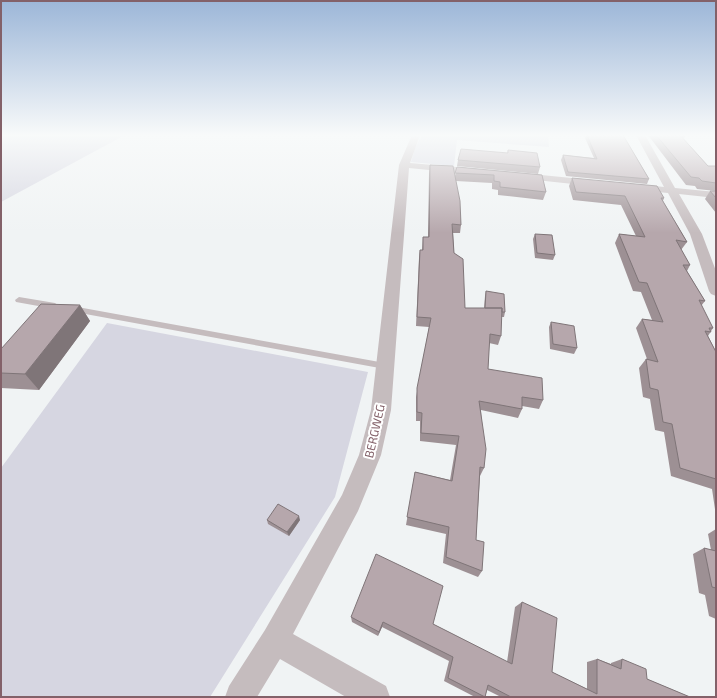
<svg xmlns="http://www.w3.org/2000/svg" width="717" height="698" font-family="'Exo 2',sans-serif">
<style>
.green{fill:#d6d6e1}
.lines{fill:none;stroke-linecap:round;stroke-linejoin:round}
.service{fill:#c5bcbe;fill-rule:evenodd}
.minor{fill:#c5bcbe;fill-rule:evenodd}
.wall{fill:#9d9094}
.shaded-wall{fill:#7f7578}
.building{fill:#b6a7ac;stroke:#7f7578}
.labels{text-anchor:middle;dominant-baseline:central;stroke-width:4;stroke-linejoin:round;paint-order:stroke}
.street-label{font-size:12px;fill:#836169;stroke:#fff}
</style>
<rect width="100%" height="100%" fill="#f0f3f4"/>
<!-- green -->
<path class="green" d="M 1,135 L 125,135 L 1,202 Z
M 422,135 L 548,135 L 549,147 L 457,140 L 454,166 L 411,162 L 415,148 Z
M 107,323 L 368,372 L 335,497 L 210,697 L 1,697 L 1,468 Z"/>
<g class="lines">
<!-- service -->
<path class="service" d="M 19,297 L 55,303 L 59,306 L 55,309 L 16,302 L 15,300 Z
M 72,306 L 385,363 L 388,364 L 390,366 L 388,368 L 385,369 L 69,311 L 68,309 L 69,307 Z"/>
<!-- minor -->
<path class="minor" d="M 412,135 L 420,135 L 410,163 L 479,169 L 484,172 L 479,175 L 409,168 L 391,410 L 381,455 L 358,511 L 293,634 L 386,686 L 390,697 L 346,697 L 280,659 L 257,697 L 225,697 L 229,686 L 265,630 L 342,495 L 359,455 L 371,410 L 399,165 Z
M 636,135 L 645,135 L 675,188 L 716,192 L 716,198 L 679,194 L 702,234 L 716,271 L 716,296 L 711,294 L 709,291 L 690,234 L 668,193 L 637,190 L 632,187 L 637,184 L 664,187 Z
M 521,173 L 592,180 L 597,183 L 592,186 L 517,178 L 516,176 Z"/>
</g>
<!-- wall -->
<path class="wall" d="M 586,135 L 623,135 L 649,179 L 647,184 L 566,176 L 561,160 L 563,155 L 594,158 L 585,138 Z
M 648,135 L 686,135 L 684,138 L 682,137 L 708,166 L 716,166 L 716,191 L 697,189 L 695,186 L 686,185 Z
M 508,150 L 540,167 L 538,174 L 457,166 L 458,160 L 507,153 Z
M 430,165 L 455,176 L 457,167 L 542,175 L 546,192 L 543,200 L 498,195 L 498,190 L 492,189 L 492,183 L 456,181 L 461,225 L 460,233 L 453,233 L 454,253 L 465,308 L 484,308 L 485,296 L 486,291 L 505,312 L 504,317 L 501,317 L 501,336 L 498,345 L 489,343 L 488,369 L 543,400 L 539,409 L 522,406 L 522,409 L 518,418 L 481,410 L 484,468 L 480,476 L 476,540 L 482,571 L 478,577 L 443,563 L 446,534 L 406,525 L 415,472 L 450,480 L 456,445 L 420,441 L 420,421 L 416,421 L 416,397 L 429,327 L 416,326 L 419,258 L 420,250 L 422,250 L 423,237 L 428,237 L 429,173 Z
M 572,178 L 664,198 L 663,201 L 687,242 L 681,250 L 690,265 L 687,271 L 705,301 L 701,306 L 713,328 L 708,336 L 716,352 L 716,516 L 712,489 L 671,476 L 664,432 L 655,430 L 650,399 L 643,397 L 639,368 L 646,359 L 647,359 L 636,328 L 642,319 L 652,320 L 641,292 L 633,291 L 615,243 L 619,234 L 636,236 L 621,205 L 573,200 L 569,186 Z
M 710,191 L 716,191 L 716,213 L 705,199 Z
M 535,234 L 555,255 L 553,260 L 535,258 L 533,239 Z
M 80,305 L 90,321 L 39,390 L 1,388 L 1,349 Z
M 551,322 L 577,348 L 574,354 L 550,349 L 549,327 Z
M 267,520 L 300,520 L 289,536 L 268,524 Z
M 716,529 L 716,619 L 709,616 L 705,595 L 699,593 L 693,554 L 704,548 L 711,550 L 708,534 Z
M 522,602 L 552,672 L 587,689 L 587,662 L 597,659 L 611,664 L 611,663 L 622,659 L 647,679 L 690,697 L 501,697 L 487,690 L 485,697 L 475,697 L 444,681 L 449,661 L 382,627 L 378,636 L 352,622 L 351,617 L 433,624 L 507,662 L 515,607 Z"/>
<!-- shaded-wall -->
<path class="shaded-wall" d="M 80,305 L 90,321 L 39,390 L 25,374 Z
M 299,516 L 300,520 L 289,536 L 287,532 Z
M 383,622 L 382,627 L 378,636 L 379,632 Z"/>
<!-- building -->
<path class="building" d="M 587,135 L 623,135 L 649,179 L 568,172 L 563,155 L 597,159 Z
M 656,135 L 680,135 L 708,166 L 716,166 L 716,183 L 702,181 L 699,178 L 691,177 Z
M 461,149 L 508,153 L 508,150 L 537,153 L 540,167 L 458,160 Z
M 430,165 L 453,166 L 460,201 L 461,225 L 452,224 L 454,253 L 463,259 L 465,308 L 502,308 L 501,336 L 490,334 L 488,369 L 542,378 L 543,400 L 522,397 L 522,409 L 479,401 L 486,449 L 484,468 L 480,467 L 476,540 L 484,542 L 482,571 L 446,557 L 449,527 L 407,517 L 415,472 L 452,481 L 459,436 L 421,433 L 422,413 L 417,412 L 417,388 L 431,318 L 417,317 L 420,250 L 423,250 L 423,237 L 429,237 Z
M 457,167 L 542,175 L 546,192 L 500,187 L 500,182 L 494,181 L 494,175 L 455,173 Z
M 572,178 L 657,186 L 664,198 L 661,198 L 687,242 L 676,240 L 690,265 L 683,265 L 705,301 L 699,300 L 713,328 L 709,328 L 711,332 L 705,331 L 716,352 L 716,479 L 680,468 L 672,424 L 663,422 L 658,390 L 650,388 L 646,359 L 658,362 L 642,319 L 663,322 L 647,283 L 639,282 L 619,234 L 645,237 L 625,196 L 576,192 Z
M 710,191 L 716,191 L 716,198 Z
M 535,234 L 552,235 L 555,255 L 537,253 Z
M 486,291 L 504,294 L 505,312 L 502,312 L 502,308 L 485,308 Z
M 41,304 L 80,305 L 25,374 L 1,373 L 1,349 Z
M 551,322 L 574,326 L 577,348 L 553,344 Z
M 278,504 L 299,516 L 287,532 L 267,520 Z
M 704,548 L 716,551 L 716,588 L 712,587 Z
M 376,554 L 443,586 L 433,624 L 512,664 L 522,602 L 557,618 L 552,672 L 597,694 L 597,659 L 621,669 L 622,659 L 646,669 L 647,679 L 690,697 L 511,697 L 488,685 L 485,697 L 448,678 L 453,657 L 383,622 L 379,632 L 351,617 Z"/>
<!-- sky -->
<linearGradient id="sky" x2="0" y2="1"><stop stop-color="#9cb6d8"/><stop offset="0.58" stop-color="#f8fafa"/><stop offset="1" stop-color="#f8fafa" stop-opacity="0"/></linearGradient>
<rect width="717" height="233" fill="url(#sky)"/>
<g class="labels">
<!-- street labels -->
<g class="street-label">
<text transform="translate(374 431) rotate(-77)">BERGWEG</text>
</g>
</g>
<!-- border -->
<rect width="717" height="698" fill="none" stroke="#836169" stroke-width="4"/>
</svg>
